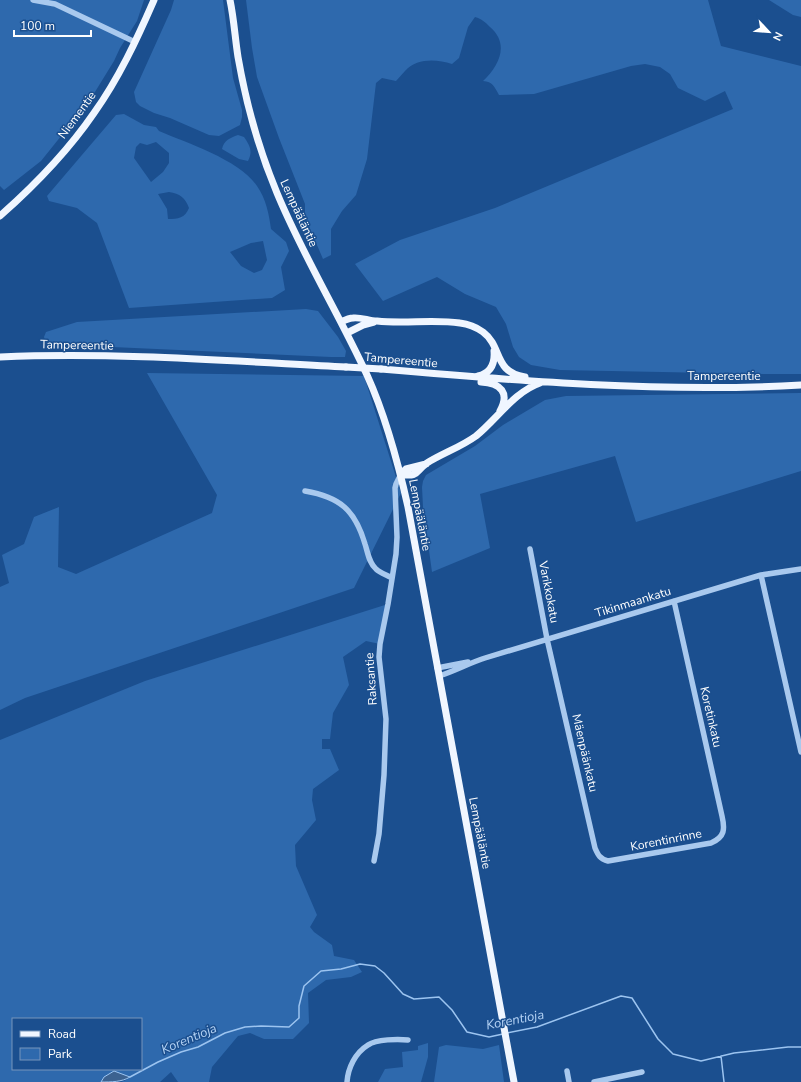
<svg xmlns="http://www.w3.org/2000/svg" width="801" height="1082" font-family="'Nunito Sans',sans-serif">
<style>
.green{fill:#2e69ad;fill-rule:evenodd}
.water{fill:#3c6290;stroke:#9cc4f0}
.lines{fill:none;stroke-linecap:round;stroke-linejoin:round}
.stream{stroke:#9cc4f0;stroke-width:1.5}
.minor{stroke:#a9c9ee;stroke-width:5.5}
.major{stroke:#f0f6ff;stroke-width:7}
.major-bridge{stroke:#f0f6ff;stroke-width:7}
.labels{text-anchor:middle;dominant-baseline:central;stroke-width:3;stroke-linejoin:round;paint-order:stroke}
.street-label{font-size:12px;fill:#fff;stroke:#1b4f8f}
.water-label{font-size:13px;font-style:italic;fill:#b5d3f5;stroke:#1b4f8f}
</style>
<rect width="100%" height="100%" fill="#1b4f8f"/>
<!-- green -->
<path class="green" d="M 0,0 L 144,0 L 137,21 L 120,48 L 114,61 L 90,100 L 41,161 L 4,190 L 0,186 Z
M 174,0 L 223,0 L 233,78 L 242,110 L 242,117 L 240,125 L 219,136 L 209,135 L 170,118 L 154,113 L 140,106 L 136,102 L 134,92 L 171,10 Z
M 246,0 L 708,0 L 721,46 L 801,66 L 801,374 L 763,374 L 560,370 L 531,365 L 519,357 L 513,347 L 506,324 L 496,307 L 465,294 L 437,277 L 383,301 L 355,264 L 400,240 L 495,208 L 733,109 L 725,91 L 705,101 L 678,88 L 670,74 L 660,67 L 645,64 L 631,66 L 534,94 L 499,95 C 494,86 493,82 483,81 C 499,66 510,44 490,27 C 485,22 482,19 475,17 L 468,27 L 459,58 L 452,64 C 436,59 417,58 405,71 C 402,74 399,78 396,81 L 382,78 L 376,83 L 367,159 L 356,195 L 342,211 L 331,229 L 331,255 L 323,259 L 305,217 L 305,204 L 279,138 L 257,77 L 252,48 Z
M 769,0 L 801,0 L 801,17 L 793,15 Z
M 124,114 L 144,125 L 156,127 L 159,131 C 187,143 240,160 257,186 C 266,199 269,214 271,229 L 286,242 L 289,251 L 281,267 L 285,290 L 272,298 L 129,308 L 97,223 L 77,208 L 49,201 L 47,196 L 116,115 ZM 156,142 L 169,153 L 169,163 L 163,172 L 151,182 L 134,158 L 136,147 L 140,143 L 147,145 ZM 169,192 C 180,194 185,197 189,208 C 185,218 178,219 168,219 L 167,209 L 158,194 ZM 263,241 L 267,260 L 262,270 L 254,273 L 241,266 L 230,252 L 251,243 Z
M 238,135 L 244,137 C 250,146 253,151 248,161 L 239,159 L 222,149 C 224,140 230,138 238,135 Z
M 306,309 L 318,311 L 338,337 L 346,351 L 345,357 L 331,357 L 46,344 L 44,337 L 46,332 L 77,322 Z
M 147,373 L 364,376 L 401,493 L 354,588 L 25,698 L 0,710 L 0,587 L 9,583 L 2,555 L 24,544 L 34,517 L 59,507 L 58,567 L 76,574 L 212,513 L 217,495 Z
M 801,393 L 801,471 L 636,522 L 615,456 L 480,494 L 490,548 L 432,572 L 423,507 L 422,487 L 423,481 L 426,475 L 475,446 L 503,425 L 545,400 L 566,396 Z
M 388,604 L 380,644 L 366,641 L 343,657 L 349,685 L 333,713 L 330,739 L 322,739 L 322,749 L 330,749 L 339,770 L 313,789 L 312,800 L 316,820 L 295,845 L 296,866 L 317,915 L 310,927 L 314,932 L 332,945 L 334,956 L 354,960 L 362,972 L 351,977 L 326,980 L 308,993 L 309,1023 L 293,1039 L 264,1039 L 250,1033 L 238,1036 L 212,1067 L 209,1082 L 178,1082 L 171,1072 L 160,1082 L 121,1082 L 126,1080 L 130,1077 L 104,1077 L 101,1082 L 0,1082 L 0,740 L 145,681 ZM 13,1019 L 141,1019 L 141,1069 L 13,1069 Z
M 428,1043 L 428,1057 L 421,1082 L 378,1082 L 385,1069 L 403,1067 L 402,1052 L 418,1050 L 418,1046 Z
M 446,1045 L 483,1049 L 499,1045 L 504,1082 L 434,1082 L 439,1047 Z"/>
<!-- water -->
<path class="water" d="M 114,1071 L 130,1077 C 122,1082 111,1082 101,1082 L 104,1077 Z"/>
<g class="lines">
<!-- stream -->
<path class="stream" d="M 507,1033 L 537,1027 L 621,996 L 632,998 L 658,1039 L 673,1054 L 701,1061 L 734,1053 L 788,1047 L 801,1047
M 721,1056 L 724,1082
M 130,1077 L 158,1062 L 181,1052 L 198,1047 L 225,1033 L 245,1027 L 261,1026 L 289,1027 L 299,1018 L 299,1006 L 304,986 L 321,971 L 341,969 L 360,964 L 375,966 L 384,973 L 403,994 L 414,999 L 439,997 L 452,1010 L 467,1032 L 489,1037 L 503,1034"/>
<!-- minor -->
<path class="minor" d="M 33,0 L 55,4 L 135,42
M 305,491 C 340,497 355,510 365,544 C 368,553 369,563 376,569 C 380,573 387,575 392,578
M 530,549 L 547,639 L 595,848 C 598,855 600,859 608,861 L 711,843 C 725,837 725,829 722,816 L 674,601
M 761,575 L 801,752
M 437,668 L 468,662
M 439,676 C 455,671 469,663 485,658 L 761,575 L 801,569
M 374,861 L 379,834 L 384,775 L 386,719 L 379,657 L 380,644 L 388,604 L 396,554 L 397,537 L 395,488 L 396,484 L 401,474
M 567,1071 L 569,1082
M 347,1082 C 348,1068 355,1053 368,1045 C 376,1039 399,1039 408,1040
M 594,1082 L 642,1072"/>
<!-- major -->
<path class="major" d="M 230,0 C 234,19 235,38 238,57 C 246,103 259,150 277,193 C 303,256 339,314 367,375 C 386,417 398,462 408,507 L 514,1082
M 0,216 C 35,185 68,151 94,113 C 119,78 137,39 154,0
M 341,322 C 345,320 349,318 353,318 C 361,317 369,321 377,321 C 405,324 433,319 460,323 C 469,324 476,327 483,332 C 503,347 493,372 525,377
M 347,333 L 363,325 L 374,322
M 0,357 C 115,352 231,361 346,367
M 381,369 C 520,381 661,393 801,385
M 478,376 C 491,373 495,363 494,351
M 481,382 C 501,383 510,393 500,411
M 401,474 C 419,478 415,471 427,463 C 443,453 461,447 476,436 C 497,419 514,392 540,383
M 401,474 L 406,469 L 426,464"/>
<!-- major-bridge -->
<path class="major-bridge" d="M 346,367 L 381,369"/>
</g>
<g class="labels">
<!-- street labels -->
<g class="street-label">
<text transform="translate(77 115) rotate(-54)">Niementie</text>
<text transform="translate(299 213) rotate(65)">Lempääläntie</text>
<text transform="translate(77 345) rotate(1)">Tampereentie</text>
<text transform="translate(401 360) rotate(5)">Tampereentie</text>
<text x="724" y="376">Tampereentie</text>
<text transform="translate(420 515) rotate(79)">Lempääläntie</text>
<text transform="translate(549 592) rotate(79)">Varikkokatu</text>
<text transform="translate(633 602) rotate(-17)">Tikinmaankatu</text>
<text transform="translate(371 679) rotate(-94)">Raksantie</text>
<text transform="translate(711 717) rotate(77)">Koretinkatu</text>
<text transform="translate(585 753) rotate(77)">Mäenpäänkatu</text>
<text transform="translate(480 833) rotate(79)">Lempääläntie</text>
<text transform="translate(666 840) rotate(-11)">Korentinrinne</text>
</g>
<!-- water labels -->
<g class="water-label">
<text transform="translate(515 1020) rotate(-11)">Korentioja</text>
<text transform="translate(189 1039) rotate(-23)">Korentioja</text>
</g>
</g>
<!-- legend -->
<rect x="12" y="1018" width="130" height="52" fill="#1b4f8f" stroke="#7695bc"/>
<rect x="20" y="1031" width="20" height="6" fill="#f0f6ff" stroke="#7695bc"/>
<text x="48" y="1038" font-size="12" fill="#ffffff">Road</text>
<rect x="20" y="1048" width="20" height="12" fill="#2e69ad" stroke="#7695bc"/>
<text x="48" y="1058" font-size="12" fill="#ffffff">Park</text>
<!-- north arrow -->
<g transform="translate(769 32) rotate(116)" stroke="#1b4f8f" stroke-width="3" paint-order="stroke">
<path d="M0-3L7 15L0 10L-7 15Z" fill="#ffffff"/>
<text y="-6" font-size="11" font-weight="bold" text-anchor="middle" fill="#ffffff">N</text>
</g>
<!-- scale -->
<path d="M14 30v6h77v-6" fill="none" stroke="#ffffff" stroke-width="2"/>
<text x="20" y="30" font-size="12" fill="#ffffff" stroke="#1b4f8f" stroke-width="3" paint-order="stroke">100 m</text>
</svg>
